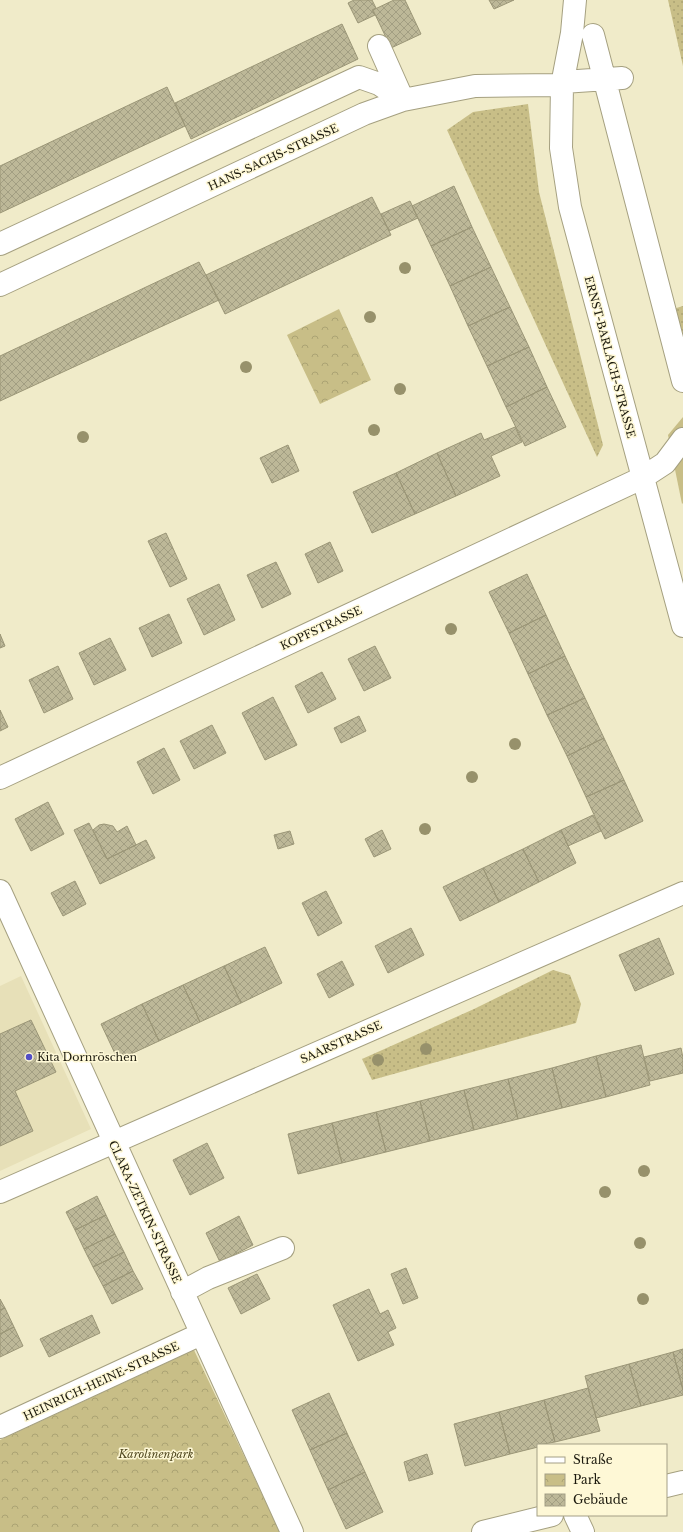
<svg xmlns="http://www.w3.org/2000/svg" width="683" height="1532" font-family="'Libre Baskerville',serif">
<style>
.built{fill:#e7e0b8}
.grass{fill:url(#grass-dots)}
.park{fill:url(#park-crowns)}
.garden{fill:#c8be87}
.building{fill:url(#building-cross-hatch);stroke:#9b9677}
.lines{fill:none;stroke-linecap:round;stroke-linejoin:round}
.minor-casing{stroke:#a5a080;stroke-width:24}
.minor{stroke:#fff;stroke-width:22}
.tree{fill:#97916b}
.poi-dot{fill:#534fc6;stroke:#fef8d6;stroke-width:1.5}
.labels{text-anchor:middle;dominant-baseline:central;stroke-width:3;stroke-linejoin:round;paint-order:stroke}
.street-label{font-size:11px;fill:#1c1a0e;stroke:#fef8d6}
.poi-label{font-size:11px;fill:#1c1a0e;stroke:#fef8d6;text-anchor:start}
.park-label{font-size:11px;font-style:italic;fill:#4f471e;stroke:#fef8d6}
</style>
<defs>
<pattern id="grass-dots" width="8" height="8" patternUnits="userSpaceOnUse"><rect width="8" height="8" fill="#c8be87"/><path d="M2 2h.1M6 6h.1" fill="none" stroke="#aba373" stroke-width="1.8" stroke-linecap="round"/></pattern>
<pattern id="park-crowns" width="20" height="18" patternUnits="userSpaceOnUse"><rect width="20" height="18" fill="#c8be87"/><path d="M2 6a3 3 0 1 1 6 0M12 15a3 3 0 1 1 6 0" fill="none" stroke="#aba373"/></pattern>
<pattern id="building-cross-hatch" width="8" height="8" patternUnits="userSpaceOnUse"><rect width="8" height="8" fill="#bdb898"/><path d="M0 0l8 8M0 8l8-8" fill="none" stroke="#a29e82"/></pattern>
</defs>
<rect width="100%" height="100%" fill="#f0ebc9"/>
<!-- built -->
<path class="built" d="M 21,976 L 91,1129 L 0,1171 L 0,986 Z"/>
<!-- grass -->
<path class="grass" d="M 668,0 L 683,0 L 683,66 Z
M 528,104 L 539,192 L 603,445 L 597,457 L 447,130 L 473,112 Z
M 683,306 L 683,347 L 673,309 Z
M 553,970 L 570,975 L 581,1004 L 576,1023 L 372,1080 L 362,1059 L 474,1009 Z"/>
<!-- park -->
<path class="park" d="M 339,309 L 371,380 L 320,404 L 287,335 Z
M 194,1350 L 280,1532 L 0,1532 L 0,1440 Z"/>
<!-- garden -->
<path class="garden" d="M 683,417 L 683,503 L 682,504 L 668,435 Z"/>
<!-- building -->
<path class="building" d="M 354,0 L 372,0 L 376,8 L 372,10 L 375,15 L 358,23 L 348,3 Z
M 394,0 L 405,0 L 421,34 L 391,48 L 373,10 Z
M 489,0 L 514,0 L 494,9 Z
M 342,24 L 358,59 L 191,139 L 175,103 Z
M 167,87 L 185,126 L 0,213 L 0,166 Z
M 454,186 L 472,227 L 431,246 L 412,206 Z
M 372,197 L 391,235 L 225,314 L 206,275 Z
M 410,201 L 418,218 L 389,231 L 381,214 Z
M 472,227 L 491,267 L 450,286 L 431,246 Z
M 199,262 L 219,300 L 0,401 L 0,356 Z
M 491,267 L 510,307 L 468,326 L 450,286 Z
M 510,307 L 529,347 L 487,366 L 468,326 Z
M 529,347 L 547,387 L 506,407 L 487,366 Z
M 547,387 L 566,427 L 525,446 L 506,407 Z
M 515,427 L 522,442 L 491,456 L 500,476 L 456,496 L 437,453 L 481,433 L 484,440 Z
M 288,445 L 299,471 L 272,483 L 260,458 Z
M 437,453 L 456,496 L 415,514 L 396,473 Z
M 396,473 L 415,514 L 372,533 L 353,492 Z
M 166,533 L 187,579 L 170,587 L 148,541 Z
M 330,542 L 343,571 L 318,583 L 305,554 Z
M 276,562 L 291,594 L 262,608 L 247,575 Z
M 527,574 L 546,615 L 509,633 L 489,592 Z
M 219,584 L 235,620 L 204,635 L 187,599 Z
M 169,614 L 182,643 L 152,657 L 139,628 Z
M 546,615 L 565,656 L 528,674 L 509,633 Z
M 0,634 L 5,646 L 0,648 Z
M 110,638 L 126,670 L 94,685 L 79,653 Z
M 375,646 L 391,678 L 364,691 L 348,659 Z
M 565,656 L 585,698 L 547,715 L 528,674 Z
M 58,666 L 73,699 L 44,713 L 29,680 Z
M 322,672 L 336,699 L 308,713 L 295,686 Z
M 273,697 L 297,745 L 265,760 L 242,713 Z
M 585,698 L 604,738 L 567,756 L 547,715 Z
M 0,710 L 8,727 L 0,731 Z
M 359,716 L 366,731 L 341,743 L 334,728 Z
M 212,725 L 226,753 L 194,769 L 180,741 Z
M 604,738 L 624,780 L 586,797 L 567,756 Z
M 164,748 L 180,780 L 153,794 L 137,762 Z
M 624,780 L 643,821 L 605,839 L 586,797 Z
M 48,802 L 64,834 L 31,851 L 15,819 Z
M 593,815 L 601,831 L 568,846 L 561,830 Z
M 89,823 L 107,859 L 146,840 L 155,858 L 100,884 L 74,830 Z
M 104,824 L 113,826 L 117,832 L 127,826 L 136,845 L 107,859 L 93,830 L 99,825 Z
M 382,830 L 391,849 L 374,857 L 365,839 Z
M 561,830 L 576,863 L 539,882 L 523,849 Z
M 290,831 L 294,844 L 278,849 L 274,835 Z
M 523,849 L 539,882 L 499,902 L 483,868 Z
M 483,868 L 499,902 L 460,921 L 443,887 Z
M 75,881 L 86,904 L 63,916 L 51,893 Z
M 326,891 L 342,923 L 318,936 L 302,903 Z
M 411,928 L 424,955 L 388,973 L 375,946 Z
M 659,938 L 674,974 L 635,991 L 619,955 Z
M 265,947 L 282,983 L 241,1003 L 224,966 Z
M 342,961 L 354,985 L 329,998 L 317,974 Z
M 224,966 L 241,1003 L 200,1022 L 183,985 Z
M 183,985 L 200,1022 L 159,1041 L 142,1004 Z
M 142,1004 L 159,1041 L 118,1060 L 101,1024 Z
M 31,1020 L 56,1072 L 15,1091 L 33,1131 L 0,1146 L 0,1034 Z
M 641,1045 L 650,1085 L 606,1097 L 596,1056 Z
M 681,1048 L 683,1058 L 683,1073 L 650,1081 L 644,1057 Z
M 596,1056 L 606,1097 L 562,1108 L 552,1068 Z
M 552,1068 L 562,1108 L 518,1119 L 508,1079 Z
M 508,1079 L 518,1119 L 474,1130 L 464,1090 Z
M 464,1090 L 474,1130 L 430,1141 L 420,1101 Z
M 420,1101 L 430,1141 L 386,1152 L 376,1112 Z
M 376,1112 L 386,1152 L 342,1163 L 332,1123 Z
M 332,1123 L 342,1163 L 298,1174 L 288,1134 Z
M 207,1143 L 224,1178 L 190,1195 L 173,1160 Z
M 97,1196 L 106,1215 L 75,1230 L 66,1212 Z
M 106,1215 L 115,1234 L 84,1249 L 75,1230 Z
M 239,1216 L 253,1245 L 220,1262 L 206,1233 Z
M 115,1234 L 124,1252 L 93,1267 L 84,1249 Z
M 124,1252 L 133,1271 L 103,1286 L 93,1267 Z
M 406,1268 L 418,1298 L 403,1304 L 391,1274 Z
M 133,1271 L 143,1289 L 112,1304 L 103,1286 Z
M 257,1274 L 270,1299 L 241,1314 L 228,1288 Z
M 369,1289 L 380,1314 L 388,1310 L 396,1328 L 388,1332 L 394,1345 L 358,1361 L 333,1305 Z
M 0,1299 L 5,1308 L 0,1310 Z
M 5,1308 L 14,1327 L 0,1334 L 0,1310 Z
M 92,1315 L 100,1333 L 49,1357 L 40,1339 Z
M 14,1327 L 23,1346 L 0,1357 L 0,1334 Z
M 683,1349 L 683,1390 L 673,1352 Z
M 673,1352 L 683,1390 L 683,1395 L 641,1406 L 629,1364 Z
M 629,1364 L 641,1406 L 596,1418 L 585,1376 Z
M 588,1388 L 600,1431 L 555,1442 L 544,1400 Z
M 329,1393 L 347,1433 L 310,1450 L 292,1410 Z
M 544,1400 L 555,1442 L 538,1445 L 538,1447 L 510,1454 L 499,1412 Z
M 499,1412 L 510,1454 L 465,1466 L 454,1424 Z
M 347,1433 L 365,1472 L 328,1490 L 310,1450 Z
M 427,1454 L 433,1474 L 409,1481 L 404,1462 Z
M 365,1472 L 383,1512 L 346,1529 L 328,1490 Z"/>
<g class="lines">
<!-- minor casing -->
<g class="minor-casing">
<path id="minor" d="M 575,0 L 572,33 L 562,85 L 561,148 L 570,207 L 683,626
M 593,35 L 683,381
M 379,46 L 403,100
M 563,82 L 622,78
M 0,244 L 359,77 L 379,84 L 403,100
M 0,285 L 364,114 L 403,100 L 475,86 L 562,85
M 0,778 L 642,478 L 665,463 L 683,439
M 0,891 L 292,1532
M 0,1192 L 683,893
M 182,1292 L 208,1278 L 283,1248
M 0,1427 L 201,1334
M 666,1486 L 683,1482
M 575,1515 L 583,1532
M 483,1532 L 552,1515"/>
</g>
<!-- minor -->
<use href="#minor" class="minor"/>
</g>
<!-- trees -->
<g class="tree">
<circle cx="405" cy="268" r="6"/>
<circle cx="370" cy="317" r="6"/>
<circle cx="246" cy="367" r="6"/>
<circle cx="400" cy="389" r="6"/>
<circle cx="374" cy="430" r="6"/>
<circle cx="83" cy="437" r="6"/>
<circle cx="451" cy="629" r="6"/>
<circle cx="515" cy="744" r="6"/>
<circle cx="472" cy="777" r="6"/>
<circle cx="425" cy="829" r="6"/>
<circle cx="426" cy="1049" r="6"/>
<circle cx="378" cy="1060" r="6"/>
<circle cx="644" cy="1171" r="6"/>
<circle cx="605" cy="1192" r="6"/>
<circle cx="640" cy="1243" r="6"/>
<circle cx="643" cy="1299" r="6"/>
</g>
<!-- markers -->
<circle class="poi-dot" cx="29" cy="1057" r="4"/>
<g class="labels">
<!-- street labels -->
<g class="street-label">
<text transform="translate(273 157) rotate(-25)">HANS-SACHS-STRASSE</text>
<text transform="translate(610 357) rotate(75)">ERNST-BARLACH-STRASSE</text>
<text transform="translate(321 628) rotate(-25)">KOPFSTRASSE</text>
<text transform="translate(341 1042) rotate(-24)">SAARSTRASSE</text>
<text transform="translate(145 1212) rotate(65)">CLARA-ZETKIN-STRASSE</text>
<text transform="translate(101 1381) rotate(-25)">HEINRICH-HEINE-STRASSE</text>
</g>
<!-- poi labels -->
<g class="poi-label">
<text x="37" y="1057">Kita Dornröschen</text>
</g>
<!-- park labels -->
<g class="park-label">
<text x="156" y="1454">Karolinenpark</text>
</g>
</g>
<!-- legend -->
<rect x="537" y="1444" width="130" height="72" fill="#fef8d6" stroke="#a49f86"/>
<rect x="545" y="1457" width="20" height="6" fill="#ffffff" stroke="#a49f86"/>
<text x="573" y="1464" font-size="12" fill="#1c1a0e">Straße</text>
<rect x="545" y="1474" width="20" height="12" fill="url(#park-crowns)" stroke="#a49f86"/>
<text x="573" y="1484" font-size="12" fill="#1c1a0e">Park</text>
<rect x="545" y="1494" width="20" height="12" fill="url(#building-cross-hatch)" stroke="#a49f86"/>
<text x="573" y="1504" font-size="12" fill="#1c1a0e">Gebäude</text>
</svg>
